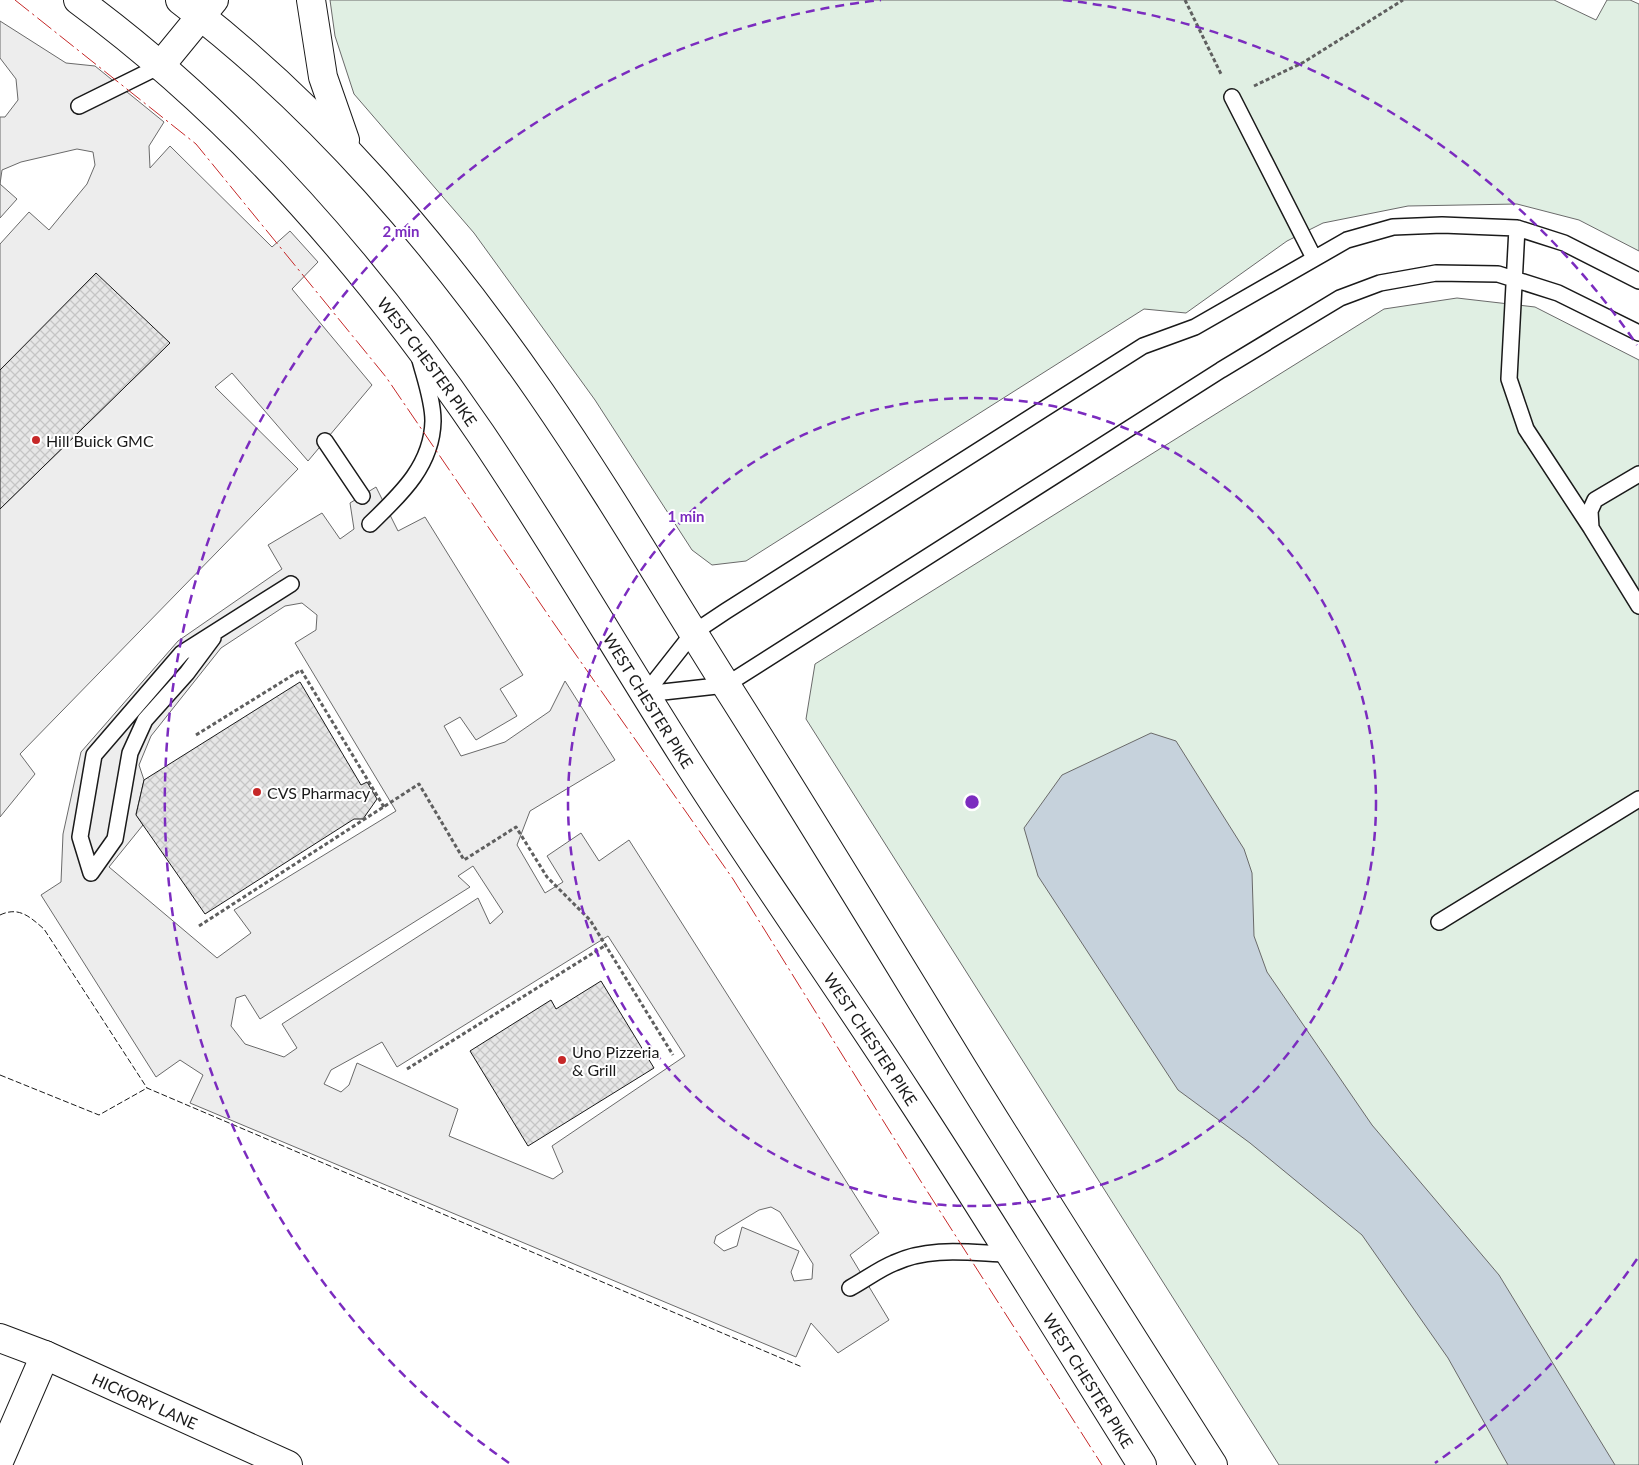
<svg xmlns="http://www.w3.org/2000/svg" width="1639" height="1465" font-family="Lato,sans-serif">
<style>
.grass{fill:#e0efe3;stroke:#6a6a6a}
.parking{fill:#ededed;stroke:#6a6a6a;fill-rule:evenodd}
.water{fill:#c6d2dc;stroke:#6a6a6a}
.building{fill:url(#building-cross-hatch);stroke:#1a1a1a}
.lines{fill:none;stroke-linecap:round;stroke-linejoin:round}
.lane-casing{stroke:#1a1a1a;stroke-width:18}
.street-casing{stroke:#1a1a1a;stroke-width:30}
.highway-casing{stroke:#1a1a1a;stroke-width:30}
.path{stroke:#5f5f5f;stroke-width:3;stroke-dasharray:4 2.5;stroke-linecap:butt}
.lane{stroke:#fff;stroke-width:15}
.street{stroke:#fff;stroke-width:28}
.highway{stroke:#fff;stroke-width:28}
.fence{stroke:#1a1a1a;stroke-width:1;stroke-dasharray:6 2.5;stroke-linecap:butt}
.power{stroke:#c62828;stroke-width:1;stroke-dasharray:18 4 2.5 4;stroke-linecap:butt}
.ring{fill:none;stroke:#7b2cbf;stroke-width:2.5;stroke-dasharray:9 6}
.poi-dot{fill:#c62828;stroke:#fff;stroke-width:2}
.labels{text-anchor:middle;dominant-baseline:central;stroke-width:4;stroke-linejoin:round;paint-order:stroke}
.street-label{font-size:16px;fill:#1a1a1a;stroke:#fff}
.poi-label{font-size:16px;fill:#1a1a1a;stroke:#fff;text-anchor:start}
.centre{fill:#7b2cbf;stroke:#fff;stroke-width:2.5}
.ring-label{font-size:15px;text-anchor:middle;font-weight:bold;fill:#7b2cbf;stroke:#fff;stroke-width:4;stroke-linejoin:round;paint-order:stroke}
</style>
<defs>
<pattern id="building-cross-hatch" width="8" height="8" patternUnits="userSpaceOnUse" patternTransform="scale(1.25)"><rect width="8" height="8" fill="#e6e6e6"/><path d="M0 0l8 8M0 8l8-8" fill="none" stroke="#c5c5c5"/></pattern>
</defs>
<rect width="100%" height="100%" fill="#fff"/>
<!-- grass -->
<path class="grass" d="M 330,0 L 1554,0 L 1596,20 L 1607,0 L 1630,0 L 1639,4 L 1639,251 L 1579,220 L 1517,204 L 1408,206 L 1323,223 L 1287,241 L 1186,313 L 1144,309 L 746,561 L 712,565 L 692,550 L 595,400 L 474,233 L 354,94 L 335,36 Z
M 1457,298 L 1535,307 L 1639,360 L 1639,1465 L 1279,1465 L 806,719 L 815,664 L 1384,309 Z"/>
<!-- parking -->
<path class="parking" d="M 0,21 L 66,63 L 95,66 L 164,122 L 149,146 L 150,168 L 170,146 L 272,247 L 290,231 L 318,262 L 292,289 L 372,385 L 308,461 L 232,373 L 215,387 L 298,469 L 20,754 L 35,774 L 0,817 L 0,509 L 170,343 L 0,370 L 0,244 L 29,212 L 49,230 L 87,184 L 95,165 L 93,152 L 77,149 L 21,162 L 2,170 L 0,184 L 17,199 L 0,218 L 0,117 L 5,117 L 18,100 L 16,79 L 0,58 Z
M 376,487 L 398,531 L 425,517 L 523,675 L 500,689 L 517,716 L 476,740 L 460,717 L 444,726 L 461,756 L 505,742 L 550,711 L 565,681 L 615,760 L 530,811 L 517,845 L 545,893 L 563,882 L 547,856 L 581,833 L 599,861 L 629,840 L 879,1233 L 850,1255 L 889,1320 L 838,1353 L 811,1323 L 796,1357 L 190,1103 L 203,1075 L 180,1060 L 156,1077 L 41,895 L 61,882 L 63,834 L 81,752 L 178,641 L 282,569 L 268,545 L 322,513 L 340,539 L 354,529 L 350,503 ZM 302,603 L 317,615 L 316,630 L 295,643 L 396,811 L 234,910 L 251,933 L 217,958 L 109,867 L 143,825 L 136,814 L 144,780 L 139,765 L 151,736 L 221,648 L 285,606 ZM 473,866 L 503,912 L 490,924 L 478,898 L 282,1024 L 297,1048 L 284,1057 L 245,1044 L 231,1026 L 236,998 L 245,995 L 260,1019 L 470,887 L 458,876 ZM 608,936 L 685,1056 L 552,1146 L 563,1172 L 553,1179 L 449,1136 L 458,1109 L 357,1063 L 349,1085 L 341,1092 L 324,1084 L 331,1070 L 382,1042 L 397,1067 ZM 771,1207 L 780,1212 L 813,1264 L 812,1279 L 794,1281 L 791,1272 L 799,1251 L 742,1227 L 737,1246 L 724,1251 L 714,1243 L 716,1236 L 759,1210 Z"/>
<!-- water -->
<path class="water" d="M 1151,733 L 1176,741 L 1244,849 L 1252,873 L 1254,936 L 1267,972 L 1372,1125 L 1499,1275 L 1615,1465 L 1508,1465 L 1448,1358 L 1362,1235 L 1250,1143 L 1178,1090 L 1038,876 L 1024,828 L 1062,775 Z"/>
<!-- building -->
<path class="building" d="M 96,273 L 170,343 L 0,509 L 0,370 Z
M 300,682 L 361,785 L 367,782 L 377,799 L 363,819 L 354,819 L 205,914 L 136,815 L 144,780 Z
M 601,981 L 654,1068 L 528,1146 L 470,1051 L 551,1000 L 556,1009 Z"/>
<g class="lines">
<!-- lane casing -->
<g class="lane-casing">
<path id="lane" d="M 1232,97 L 1314,258
M 79,106 L 160,66
M 1517,228 L 1509,379 L 1526,429 L 1591,528
M 325,441 L 362,496
M 1639,474 L 1595,500 L 1590,511 L 1591,528 L 1639,606
M 370,524 C 400,495 432,466 433,421 C 433,401 425,379 420,360
M 645,694 L 693,633 L 726,611 L 1143,346 L 1195,327 L 1347,240 L 1393,227 L 1442,225 L 1517,228 L 1564,243 L 1639,281
M 645,694 L 726,685 L 1221,370 L 1340,298 L 1380,283 L 1436,273 L 1498,274 L 1558,293 L 1639,333
M 91,873 L 80,837 L 94,755 L 182,653 L 291,584
M 91,873 L 115,839 L 130,753 L 145,720 L 187,673 L 213,638
M 1439,922 L 1639,799
M 850,1288 C 865,1280 879,1269 894,1263 C 930,1246 971,1253 1009,1254"/>
</g>
<!-- street casing -->
<g class="street-casing">
<g id="street">
<path d="M 160,66 L 214,0"/>
<path id="s1" d="M 0,1338 L 45,1355 L 288,1465"/>
<path d="M 0,1459 L 45,1355"/>
</g>
</g>
<!-- highway casing -->
<g class="highway-casing">
<g id="highway">
<path id="s2" d="M 78,0 C 237,117 370,271 481,434 C 554,542 620,656 690,766 C 761,877 837,984 908,1094 C 988,1216 1064,1341 1142,1465"/>
<path d="M 180,0 C 323,109 438,245 540,392 C 605,486 663,585 724,682 C 805,809 883,938 962,1067 C 1044,1200 1129,1332 1213,1465"/>
<path d="M 311,0 L 323,77 L 345,140"/>
</g>
</g>
<!-- path -->
<path class="path" d="M 1185,0 L 1222,76
M 1254,86 L 1304,62 L 1403,0
M 196,735 L 301,670 L 384,807
M 199,926 L 419,784 L 464,860 L 516,827 L 547,877 L 590,920 L 673,1055
M 407,1069 L 606,945"/>
<!-- lane -->
<use href="#lane" class="lane"/>
<!-- street -->
<use href="#street" class="street"/>
<!-- highway -->
<use href="#highway" class="highway"/>
<!-- fence -->
<path class="fence" d="M 0,915 C 19,906 30,917 44,929 L 147,1088 L 802,1367
M 0,1075 L 99,1115 L 147,1088"/>
<!-- power -->
<path class="power" d="M 15,0 L 196,144 L 386,377 L 555,625 L 733,879 L 920,1180 L 1102,1465"/>
</g>
<!-- distance rings -->
<g class="ring">
<circle cx="972" cy="802" r="404"/>
<path d="M1637 1259A807 807 0 0 1 1435 1463M509 1463A807 807 0 0 1 881 0M1063 0A807 807 0 0 1 1637 345"/>
</g>
<!-- markers -->
<g class="poi-dot">
<circle cx="36" cy="440" r="5"/>
<circle cx="257" cy="792" r="5"/>
<circle cx="562" cy="1060" r="5"/>
</g>
<g class="labels">
<!-- street labels -->
<g class="street-label">
<text stroke="none"><textPath href="#s2" startOffset="505">WEST CHESTER PIKE</textPath></text>
<text stroke="none"><textPath href="#s2" startOffset="910">WEST CHESTER PIKE</textPath></text>
<text stroke="none"><textPath href="#s2" startOffset="1315">WEST CHESTER PIKE</textPath></text>
<text stroke="none"><textPath href="#s2" startOffset="1720">WEST CHESTER PIKE</textPath></text>
<text stroke="none"><textPath href="#s1" startOffset="158">HICKORY LANE</textPath></text>
</g>
<!-- poi labels -->
<g class="poi-label">
<text x="46" y="440">Hill Buick GMC</text>
<text x="267" y="792">CVS Pharmacy</text>
<text x="572" y="1051">Uno Pizzeria<tspan x="572" dy="18">&amp; Grill</tspan></text>
</g>
</g>
<circle cx="972" cy="802" r="8" class="centre"/>
<g class="ring-label">
<text x="401" y="237">2 min</text>
<text x="686" y="522">1 min</text>
</g>
</svg>
